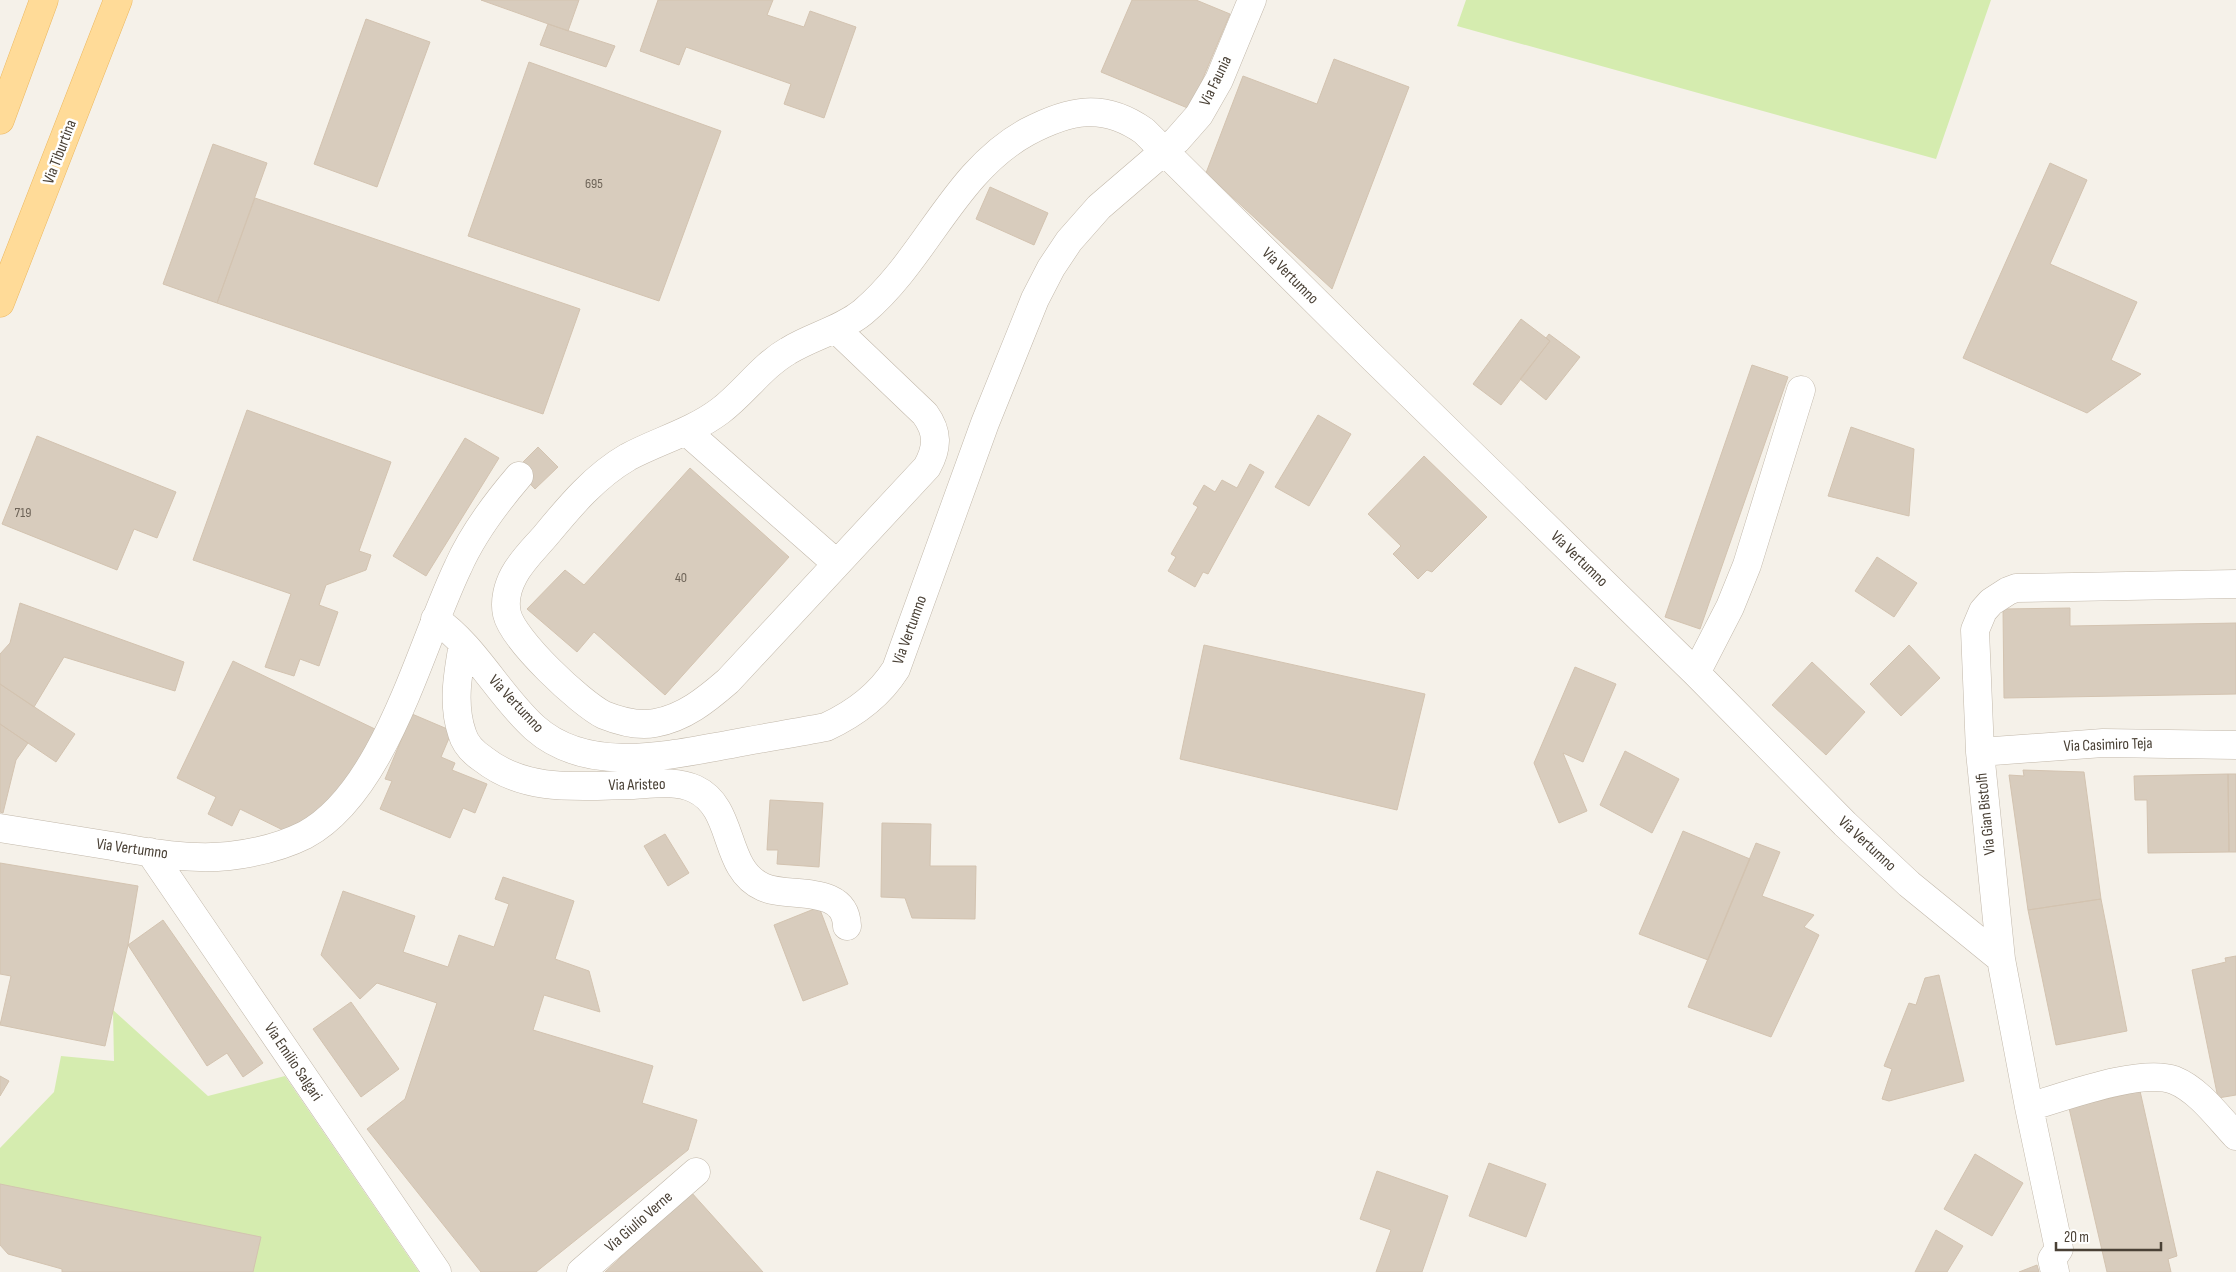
<svg xmlns="http://www.w3.org/2000/svg" width="2236" height="1272" font-family="'Sofia Sans Condensed',sans-serif">
<style>
.green{fill:#d5ecaf}
.building{fill:#d8ccbd;stroke:#d3c3b0}
.lines{fill:none;stroke-linecap:round;stroke-linejoin:round}
.minor-casing{stroke:#c2b8aa;stroke-width:29}
.major-casing{stroke:#ecb860;stroke-width:29}
.minor{stroke:#fff;stroke-width:28}
.major{stroke:#ffdb98;stroke-width:28}
.labels{text-anchor:middle;dominant-baseline:central;stroke-width:5;stroke-linejoin:round;paint-order:stroke}
.number-label{font-size:14px;fill:#6e6458}
.street-label{font-size:16px;fill:#4a4136;stroke:#fff}
</style>
<rect width="100%" height="100%" fill="#f5f1e9"/>
<!-- green -->
<path class="green" d="M 1466,0 L 1991,0 L 1936,159 L 1457,26 Z
M 113,1010 L 208,1096 L 285,1076 L 419,1272 L 253,1272 L 0,1184 L 0,1148 L 54,1092 L 61,1056 L 114,1061 Z"/>
<!-- building -->
<path class="building" d="M 481,0 L 579,0 L 568,31 Z
M 658,0 L 773,0 L 767,15 L 804,27 L 810,11 L 856,27 L 824,118 L 784,104 L 791,84 L 686,47 L 679,65 L 640,51 Z
M 1132,0 L 1196,0 L 1230,14 L 1190,109 L 1101,72 Z
M 366,19 L 430,42 L 377,187 L 314,164 Z
M 548,24 L 615,46 L 606,67 L 540,45 Z
M 1334,59 L 1409,87 L 1332,289 L 1206,173 L 1243,76 L 1317,104 Z
M 529,62 L 721,131 L 659,301 L 468,236 Z
M 213,144 L 267,163 L 217,303 L 163,284 Z
M 2050,163 L 2087,180 L 2050,264 L 2137,302 L 2111,360 L 2141,374 L 2087,413 L 1963,358 Z
M 990,187 L 1048,213 L 1034,245 L 976,219 Z
M 255,198 L 580,309 L 543,414 L 217,303 Z
M 1521,319 L 1550,341 L 1501,405 L 1473,384 Z
M 1549,334 L 1580,357 L 1546,400 L 1520,379 L 1550,341 L 1546,338 Z
M 1752,365 L 1788,377 L 1700,629 L 1665,617 Z
M 247,410 L 391,462 L 359,551 L 371,555 L 366,570 L 326,585 L 319,605 L 338,612 L 319,666 L 300,659 L 294,676 L 265,667 L 291,594 L 193,560 Z
M 1318,415 L 1351,434 L 1309,506 L 1275,487 Z
M 1851,427 L 1914,449 L 1909,516 L 1828,496 Z
M 37,436 L 176,492 L 157,538 L 134,529 L 117,570 L 2,524 Z
M 465,438 L 499,458 L 426,576 L 393,556 Z
M 538,447 L 558,467 L 535,489 L 516,469 Z
M 1424,456 L 1487,517 L 1432,572 L 1427,570 L 1418,579 L 1393,554 L 1401,546 L 1368,514 Z
M 1250,464 L 1264,472 L 1208,574 L 1203,572 L 1195,587 L 1168,571 L 1176,557 L 1171,554 L 1198,507 L 1193,504 L 1204,485 L 1215,492 L 1222,480 L 1237,488 Z
M 690,468 L 789,557 L 665,695 L 594,632 L 577,652 L 527,609 L 565,570 L 584,585 Z
M 1877,557 L 1917,583 L 1894,617 L 1855,591 Z
M 20,603 L 184,662 L 175,691 L 64,657 L 34,707 L 0,684 L 0,654 L 10,643 Z
M 2070,608 L 2070,626 L 2236,623 L 2236,694 L 2004,698 L 2003,609 Z
M 1204,645 L 1425,694 L 1397,810 L 1180,759 Z
M 1909,645 L 1940,678 L 1901,716 L 1870,684 Z
M 233,661 L 377,730 L 333,800 L 289,833 L 240,809 L 232,826 L 208,814 L 216,797 L 177,778 Z
M 1812,662 L 1865,712 L 1826,755 L 1772,705 Z
M 1575,667 L 1616,684 L 1583,762 L 1563,753 L 1587,811 L 1559,823 L 1534,763 Z
M 0,684 L 75,734 L 56,762 L 0,724 Z
M 412,714 L 452,731 L 441,757 L 455,763 L 452,770 L 487,784 L 475,813 L 463,808 L 450,838 L 380,809 L 392,781 L 385,779 Z
M 0,724 L 28,743 L 16,760 L 3,813 L 0,812 Z
M 1625,751 L 1679,779 L 1652,833 L 1600,805 Z
M 2023,770 L 2084,772 L 2101,899 L 2028,910 L 2009,775 L 2024,776 Z
M 2228,774 L 2229,852 L 2148,853 L 2147,800 L 2135,800 L 2134,776 Z
M 2228,774 L 2236,774 L 2236,852 L 2229,852 Z
M 770,800 L 823,803 L 819,867 L 777,864 L 778,850 L 767,850 Z
M 882,823 L 931,824 L 930,866 L 976,866 L 975,919 L 912,918 L 905,898 L 881,897 Z
M 1683,831 L 1750,859 L 1708,960 L 1639,934 Z
M 665,834 L 689,873 L 668,886 L 644,846 Z
M 1756,843 L 1780,852 L 1762,896 L 1814,915 L 1804,927 L 1819,935 L 1771,1037 L 1688,1007 Z
M 0,863 L 138,886 L 128,945 L 105,1046 L 0,1025 L 11,976 L 0,974 Z
M 503,877 L 574,901 L 555,959 L 589,971 L 600,1012 L 544,995 L 533,1030 L 653,1066 L 642,1103 L 697,1120 L 688,1150 L 536,1272 L 481,1272 L 367,1129 L 405,1099 L 437,1003 L 377,983 L 360,999 L 321,955 L 343,891 L 415,916 L 403,952 L 448,967 L 459,935 L 494,947 L 509,904 L 495,899 Z
M 2101,899 L 2127,1031 L 2056,1045 L 2028,910 Z
M 819,907 L 848,984 L 803,1001 L 774,925 Z
M 163,920 L 263,1063 L 243,1077 L 227,1053 L 207,1066 L 128,945 Z
M 2236,956 L 2236,1095 L 2218,1098 L 2192,970 L 2226,962 L 2225,958 Z
M 1939,975 L 1964,1081 L 1889,1101 L 1882,1099 L 1892,1069 L 1884,1066 L 1909,1003 L 1916,1005 L 1925,978 Z
M 351,1002 L 399,1069 L 361,1097 L 313,1029 Z
M 0,1076 L 9,1081 L 0,1096 Z
M 2140,1091 L 2177,1256 L 2168,1259 L 2171,1272 L 2107,1272 L 2069,1108 Z
M 1975,1154 L 2023,1183 L 1992,1236 L 1944,1209 Z
M 1489,1163 L 1546,1184 L 1526,1237 L 1469,1216 Z
M 1377,1171 L 1448,1196 L 1422,1272 L 1376,1272 L 1391,1230 L 1360,1219 Z
M 0,1184 L 261,1237 L 253,1272 L 62,1272 L 62,1269 L 8,1254 L 0,1245 Z
M 691,1192 L 763,1272 L 605,1272 Z
M 1936,1230 L 1963,1246 L 1947,1272 L 1915,1272 Z
M 2037,1265 L 2039,1272 L 2019,1272 Z"/>
<g class="lines">
<!-- minor casing -->
<g class="minor-casing">
<path id="minor" d="M 836,329 L 925,414 C 938,432 938,447 927,467 L 728,681 C 706,700 684,718 655,723 C 639,726 619,721 604,715 C 580,703 513,640 507,614 C 504,601 508,586 514,575 C 522,560 535,548 546,535 C 570,506 595,476 628,457 C 658,441 692,432 720,411 C 744,393 762,366 788,351 C 812,336 841,330 863,312 C 926,259 954,172 1027,132 C 1069,110 1103,102 1144,131 L 1370,355 L 1696,673 L 1845,824 L 1909,884 L 2001,959
M 686,431 L 836,563
M 435,619 C 475,646 499,696 535,728 C 588,775 670,755 732,744 C 763,738 795,733 826,727 C 854,714 879,696 896,669 L 985,423 L 1035,299 L 1051,268 L 1069,241 L 1099,207 L 1177,140 L 1199,115 L 1219,80 L 1252,0
M 463,644 C 458,673 452,704 462,733 C 465,744 474,753 483,759 C 526,793 580,786 631,785 C 652,784 676,780 695,789 C 736,808 722,869 763,887 C 789,899 845,883 847,926
M 1696,673 L 1730,607 L 1747,565 L 1801,390
M 1980,752 L 2103,743 L 2236,745
M 0,828 C 37,834 75,840 112,846 C 150,853 190,860 229,856 C 255,853 281,847 305,835 C 385,792 420,646 458,567 C 473,533 495,504 519,476
M 150,852 L 437,1272
M 2029,1107 C 2064,1097 2140,1068 2174,1080 C 2199,1090 2218,1117 2236,1136
M 581,1272 L 696,1172
M 2055,1272 L 2052,1259 L 2059,1249 L 2029,1107 L 2001,959 L 1980,752 L 1975,630 L 1983,611 L 1991,602 L 2008,591 L 2016,588 L 2236,584"/>
</g>
<!-- major casing -->
<g class="major-casing">
<path id="major" d="M 0,120 L 44,0
M 0,303 L 118,0"/>
</g>
<!-- minor -->
<use href="#minor" class="minor"/>
<!-- major -->
<use href="#major" class="major"/>
</g>
<g class="labels">
<!-- number labels -->
<g class="number-label">
<text x="594" y="183">695</text>
<text x="23" y="512">719</text>
<text x="681" y="577">40</text>
</g>
<!-- street labels -->
<g class="street-label">
<text transform="translate(1216 81) rotate(-64)">Via Faunia</text>
<text transform="translate(60 152) rotate(-69)">Via Tiburtina</text>
<text transform="translate(1290 276) rotate(45)">Via Vertumno</text>
<text transform="translate(1579 559) rotate(44)">Via Vertumno</text>
<text transform="translate(910 630) rotate(-70)">Via Vertumno</text>
<text transform="translate(516 704) rotate(47)">Via Vertumno</text>
<text transform="translate(2108 745) rotate(-2)">Via Casimiro Teja</text>
<text transform="translate(637 785) rotate(-1)">Via Aristeo</text>
<text transform="translate(1986 814) rotate(-96)">Via Gian Bistolfi</text>
<text transform="translate(1867 844) rotate(43)">Via Vertumno</text>
<text transform="translate(132 849) rotate(8)">Via Vertumno</text>
<text transform="translate(293 1062) rotate(56)">Via Emilio Salgari</text>
<text transform="translate(639 1222) rotate(-41)">Via Giulio Verne</text>
</g>
</g>
<!-- scale -->
<path d="M2056 1242v8h105v-8" fill="none" stroke="#4a4136" stroke-width="2.5"/>
<text x="2064" y="1242" font-size="15" fill="#4a4136" stroke="#ffffff" stroke-width="4" paint-order="stroke">20 m</text>
</svg>
